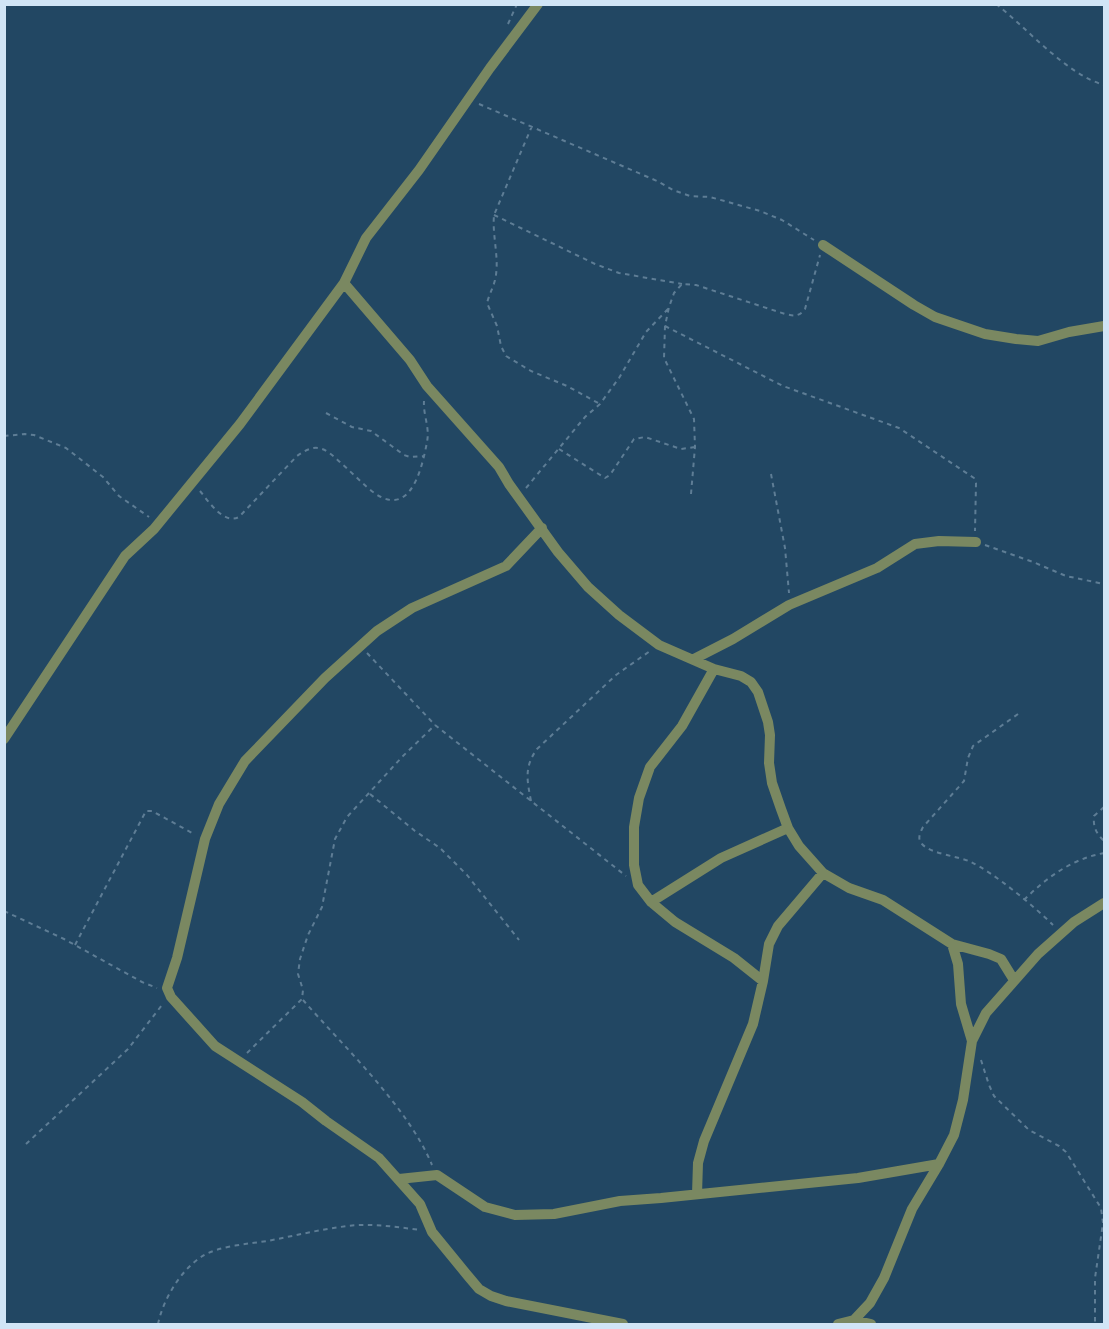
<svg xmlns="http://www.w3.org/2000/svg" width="1109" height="1329" font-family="Inter,sans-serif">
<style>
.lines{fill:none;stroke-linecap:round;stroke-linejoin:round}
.path{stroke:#5e7d95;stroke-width:2;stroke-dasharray:4.5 4.5;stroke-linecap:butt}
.minor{stroke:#7a8861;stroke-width:10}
</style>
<rect width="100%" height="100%" fill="#224763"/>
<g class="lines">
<!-- path -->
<path class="path" d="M 996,4 C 1028,29 1066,74 1104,85
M 508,24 L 517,4
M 479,104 L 657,181 L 673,190 L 690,196 L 710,197 L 760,211 L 782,220 L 814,240
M 532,126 L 494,215 C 492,237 500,259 495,280 C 493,288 489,295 487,303 L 497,326 L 501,346 L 506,356 L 531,371 L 567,386 L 600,404
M 494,215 L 595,264 L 619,273 L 682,284
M 665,326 L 783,386 L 899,428 L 974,478 L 976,483 L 975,531
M 326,413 L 352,427 L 371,431 L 404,455 L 410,457 L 424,456
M 4,436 L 25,434 L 34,435 L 66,448 L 103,477 L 119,496 L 149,517
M 559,449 L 605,478 L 610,475 L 634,439 L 645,437 L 681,449 L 695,447
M 771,474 L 785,548 L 789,593
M 526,488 L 585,417 L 600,404 L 619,378 L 646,332 L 669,308
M 200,491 C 209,502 224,525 239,517 L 297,456 C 303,452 310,447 318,448 C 327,449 334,457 341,463 C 350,471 359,480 368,488 C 408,523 421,474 427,442 C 430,427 423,415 424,401
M 691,494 L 695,447 L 694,419 L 664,358 L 665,326 L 669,307 L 674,293 L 682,284 L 696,285 L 785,314 C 794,316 799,317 805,309 L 820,255
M 985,545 L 1033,562 L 1066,576 L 1104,584
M 367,653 L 435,725 L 626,876
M 1018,714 L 973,746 L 968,758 L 964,781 L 923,827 C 920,833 917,839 922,844 C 931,854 958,856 971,862 C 994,873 1034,906 1053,925
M 370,794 L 415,831 L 440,848 L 467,875 L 519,940
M 531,801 C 527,780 524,767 537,749 L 616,675 L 650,651
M 1104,807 L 1094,816 C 1093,827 1096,833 1104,841
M 1024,900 C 1047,877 1072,859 1104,853
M 4,911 L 64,939 L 142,982 L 157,988
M 75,945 L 146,811 L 152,811 L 194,834
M 303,1000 C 344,1047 408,1107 432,1165
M 247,1053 L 302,999 L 303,990 L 298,974 L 300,959 L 308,935 L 322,907 L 335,839 L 347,817 L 402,757 L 435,725
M 981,1060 L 989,1085 L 994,1096 L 1029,1130 L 1059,1146 L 1066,1152 L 1101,1208 L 1103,1223 L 1095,1278 L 1095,1324
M 26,1144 L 128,1049 L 162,1005
M 158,1324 C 163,1300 180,1271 201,1257 C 217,1246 248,1244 267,1241 C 294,1236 321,1229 348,1226 C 372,1223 396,1227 421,1230"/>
<!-- minor -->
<path class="minor" d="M 823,245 L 914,305 L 935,317 L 985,334 L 1016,339 L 1038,341 L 1069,332 L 1104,326
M 344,283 L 410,360 L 427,386 L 499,467 L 509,484 L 558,552 L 588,587 L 619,615 L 659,645 L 714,669 L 741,676 L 751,682 L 758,692 L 768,722 L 770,735 L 769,763 L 772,783 L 781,809 L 788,828 L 799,846 L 823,873 L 849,888 L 883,900 L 952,944 L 958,964 L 961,1004 L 972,1041
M 542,528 L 506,566 L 412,608 L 377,631 L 325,678 L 245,761 L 219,804 L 205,839 L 177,958 L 167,988 L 171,997 L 215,1046 L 302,1102 L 326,1121 L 379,1158 L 420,1204 L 432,1232 L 468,1276 L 479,1289 L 491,1296 L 506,1301 L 623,1324
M 694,659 L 733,639 L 789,605 L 877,568 L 915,544 L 939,541 L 976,542
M 714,669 L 682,726 L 650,767 L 639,798 L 634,827 L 634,865 L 638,885 L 651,902 L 675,922 L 734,958 L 763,981
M 4,739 L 125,556 L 154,529 L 240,424 L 344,283 L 366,238 L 419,170 L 490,68 L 538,4
M 651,902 L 721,858 L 788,828
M 952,944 L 989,954 L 1001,959 L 1014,980
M 399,1179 L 437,1175 L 485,1207 L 515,1215 L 554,1214 L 620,1201 L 661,1198 L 858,1178 L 939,1164
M 697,1194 L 698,1163 L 704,1141 L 753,1024 L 763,981 L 769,944 L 778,926 L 823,873
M 854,1320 L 871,1324
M 838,1324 L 854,1320 L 870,1303 L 884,1278 L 912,1209 L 939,1164 L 954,1135 L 963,1100 L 972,1041 L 986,1013 L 1038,954 L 1074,922 L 1104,903"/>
</g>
<!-- border -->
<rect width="1109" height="1329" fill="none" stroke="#d1e5f6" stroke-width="12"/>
</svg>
